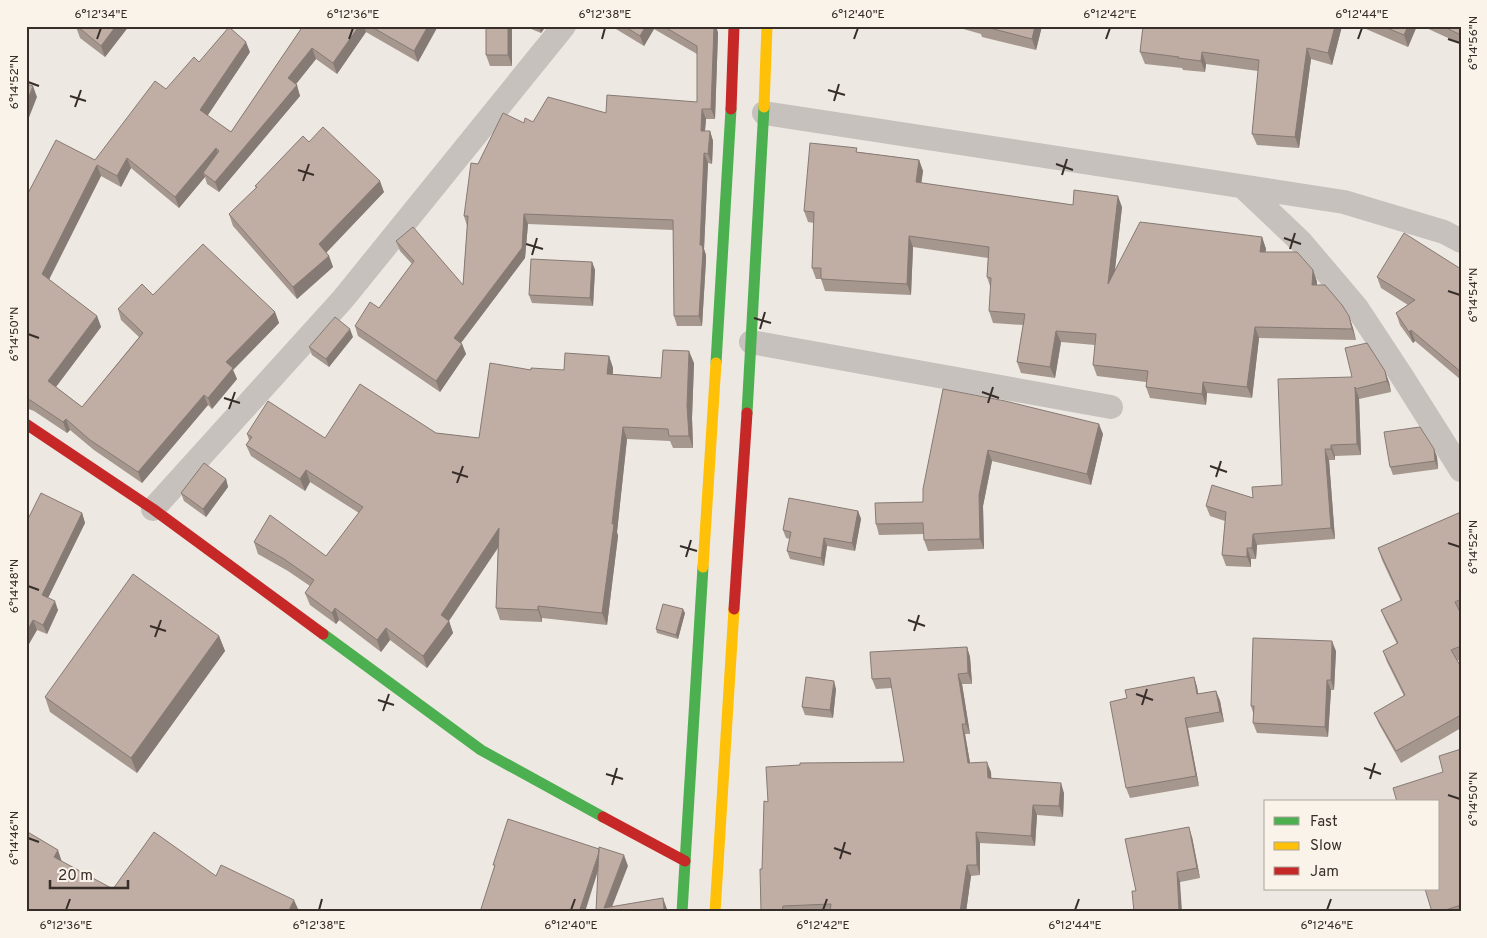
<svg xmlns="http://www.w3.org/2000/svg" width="1487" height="938" font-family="Overpass,sans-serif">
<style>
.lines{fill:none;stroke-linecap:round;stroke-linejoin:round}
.street{stroke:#c6c1bc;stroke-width:24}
.fast{stroke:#4caf50;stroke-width:11}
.slow{stroke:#ffc107;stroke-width:11}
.jam{stroke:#c62828;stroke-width:11}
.wall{fill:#a5968e}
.shaded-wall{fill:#867a74}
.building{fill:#c0aea5;stroke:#867a74}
.ticks{fill:none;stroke:#372e2a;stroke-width:2}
.neatline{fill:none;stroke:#372e2a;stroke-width:2}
.ticks-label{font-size:12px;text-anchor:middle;fill:#372e2a}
</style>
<rect width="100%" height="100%" fill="#ede8e2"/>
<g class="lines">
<!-- street -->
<path class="street" d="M 764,113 L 1344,202 L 1444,232 L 1461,241
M 1243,187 L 1301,242 L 1357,308 L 1403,378 L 1461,470
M 751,342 L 1111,407
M 153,509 L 343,299 L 564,26"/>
<!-- fast -->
<path class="fast" d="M 716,363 L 731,109
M 747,413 L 764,107
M 323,634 L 481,750 L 603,817
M 682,912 L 703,567"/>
<!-- slow -->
<path class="slow" d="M 764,107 L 767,26
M 703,567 L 716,363
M 715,912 L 734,609"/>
<!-- jam -->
<path class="jam" d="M 731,109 L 734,26
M 26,424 L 153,509 L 323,634
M 734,609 L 747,413
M 603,817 L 685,861"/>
</g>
<!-- wall -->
<path class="wall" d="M 129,26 L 105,57 L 80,38 L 76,27 Z
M 303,26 L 438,26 L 418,62 L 366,32 L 337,74 L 316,59 L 296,84 L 300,96 L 219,192 L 207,184 L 205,177 L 179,208 L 131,168 L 121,187 L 101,176 L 49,280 L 97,316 L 101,327 L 56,387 L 82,407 L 139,337 L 121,320 L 118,309 L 153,295 L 275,312 L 279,323 L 233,370 L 237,379 L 212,409 L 208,405 L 142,483 L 94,450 L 70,430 L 67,433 L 34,411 L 26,408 L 26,197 L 95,160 L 166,89 L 199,62 L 250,52 L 207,116 L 231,132 Z
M 486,26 L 512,26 L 512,66 L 490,66 L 486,55 Z
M 524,26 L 546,26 L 541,33 Z
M 611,26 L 716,26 L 718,33 L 715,119 L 706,119 L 705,131 L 710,131 L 713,141 L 712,164 L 708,163 L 704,249 L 706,255 L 706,260 L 702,326 L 677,326 L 674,316 L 673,230 L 528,224 L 525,258 L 461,343 L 462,344 L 466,354 L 440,392 L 358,336 L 355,326 L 379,308 L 412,264 L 400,251 L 396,241 L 463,285 L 467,226 L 464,216 L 478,164 L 524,123 L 697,102 L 697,54 L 654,29 L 644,46 Z
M 953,26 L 1042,26 L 1036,50 L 982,37 L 981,34 Z
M 1143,26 L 1342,26 L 1332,65 L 1311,59 L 1299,148 L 1257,145 L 1252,134 L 1258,71 L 1206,64 L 1205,72 L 1183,70 L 1182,68 L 1145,64 L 1140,52 Z
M 1359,26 L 1417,26 L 1408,47 Z
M 1422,26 L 1461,26 L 1461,44 Z
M 309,142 L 384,192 L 326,253 L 329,256 L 333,267 L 297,299 L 233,226 L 229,214 L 256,188 L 255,186 Z
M 858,152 L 919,160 L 923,171 L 921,183 L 1073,205 L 1122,207 L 1115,270 L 1262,237 L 1266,249 L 1265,252 L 1313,270 L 1317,282 L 1317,285 L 1349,316 L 1353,328 L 1356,340 L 1259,338 L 1252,398 L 1207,393 L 1206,405 L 1150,398 L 1146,387 L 1146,382 L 1097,376 L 1093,365 L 1095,345 L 1061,342 L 1055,378 L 1021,373 L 1017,362 L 1023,325 L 993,323 L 989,311 L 991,289 L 987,277 L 988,258 L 913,247 L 911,295 L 825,291 L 821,279 L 816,279 L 812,268 L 814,223 L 808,222 L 804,211 Z
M 592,262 L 595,270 L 593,306 L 532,303 L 529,295 Z
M 1461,269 L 1461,380 L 1415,341 L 1413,343 L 1400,325 L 1396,313 L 1408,305 L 1381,288 L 1377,277 Z
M 353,337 L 329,367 L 312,355 L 309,347 Z
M 1367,343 L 1389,382 L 1391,392 L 1359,399 L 1359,398 L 1361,455 L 1335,456 L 1335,460 L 1329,460 L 1335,539 L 1257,545 L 1256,559 L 1251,559 L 1251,567 L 1226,566 L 1222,555 L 1225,521 L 1210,516 L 1206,506 L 1253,498 L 1282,485 L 1352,377 Z
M 609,356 L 613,368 L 613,374 L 661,378 L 694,363 L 692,418 L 693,448 L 673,448 L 670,441 L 627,439 L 617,532 L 618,536 L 607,625 L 542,618 L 542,622 L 500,620 L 496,608 L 498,548 L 449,621 L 453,633 L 427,668 L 390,640 L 381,652 L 339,620 L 336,624 L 310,605 L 305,593 L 310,586 L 288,571 L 258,554 L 254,542 L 326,556 L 359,513 L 310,482 L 305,491 L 251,456 L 246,445 L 249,440 L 247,434 L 325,438 L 436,433 L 479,438 L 531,370 L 564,370 Z
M 943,389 L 1103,434 L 1091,485 L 992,461 L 983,506 L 984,549 L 928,551 L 924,540 L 924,534 L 879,535 L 876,524 L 923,502 Z
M 1434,449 L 1437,457 L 1438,469 L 1393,475 L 1390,467 Z
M 226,479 L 228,487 L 206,517 L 184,501 L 181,493 Z
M 858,511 L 861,519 L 855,551 L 827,546 L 824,566 L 790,559 L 787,551 L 790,539 L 786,538 L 783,530 Z
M 1461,512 L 1461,659 L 1457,661 L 1461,667 L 1461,728 L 1401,763 L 1379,724 L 1374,713 L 1404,696 L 1387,662 L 1383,651 L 1397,644 L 1386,622 L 1381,610 L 1401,601 L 1382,560 L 1378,548 Z
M 82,513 L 85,523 L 48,598 L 58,610 L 47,634 L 37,630 L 26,649 L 26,523 Z
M 685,613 L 678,639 L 657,633 L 656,629 Z
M 219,636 L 225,651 L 137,773 L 50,712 L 45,697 Z
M 967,647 L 970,657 L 972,684 L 962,684 L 970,734 L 965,734 L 970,763 L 991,772 L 991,778 L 1064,793 L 1063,817 L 1037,815 L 1035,846 L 980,843 L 980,875 L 971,876 L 966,912 L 761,912 L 762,869 L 768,802 L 904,762 L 892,688 L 876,689 L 872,679 Z
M 1336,651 L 1334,690 L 1331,690 L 1328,737 L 1257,733 L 1253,723 L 1254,716 L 1251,706 Z
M 1194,677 L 1197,687 L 1198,694 L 1216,691 L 1220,701 L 1224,722 L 1188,728 L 1199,786 L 1130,798 L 1126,788 L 1127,698 Z
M 836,689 L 833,718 L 805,715 L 802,707 Z
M 1461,749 L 1461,912 L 1432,912 L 1443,772 Z
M 1192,837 L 1200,878 L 1136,891 Z"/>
<!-- shaded-wall -->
<path class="shaded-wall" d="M 116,26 L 129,26 L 105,57 L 101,46 Z
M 359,26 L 364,26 L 366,32 L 337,74 L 333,63 Z
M 428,26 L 438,26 L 418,62 L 414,51 Z
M 508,26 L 512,26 L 512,66 L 508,55 Z
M 539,26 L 546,26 L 541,33 Z
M 646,26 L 653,26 L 654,29 L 644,46 L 640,36 Z
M 714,26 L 716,26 L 718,33 L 715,119 L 711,109 Z
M 1035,26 L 1042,26 L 1036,50 L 1032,39 Z
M 1335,26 L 1342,26 L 1332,65 L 1328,53 Z
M 1408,26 L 1417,26 L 1408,47 L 1404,35 Z
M 246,42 L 250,52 L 204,121 L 200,110 Z
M 312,48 L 316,59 L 292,89 L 288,78 Z
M 1307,48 L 1311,59 L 1299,148 L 1295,137 Z
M 1202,52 L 1206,64 L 1205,72 L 1201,61 Z
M 297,85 L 300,96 L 219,192 L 215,182 Z
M 33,86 L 37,97 L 26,125 L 26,104 Z
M 702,109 L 706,119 L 704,141 L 701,131 Z
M 710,131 L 713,141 L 712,164 L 708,154 Z
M 216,148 L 220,159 L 203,173 L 205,177 L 179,208 L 175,197 Z
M 704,153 L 708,163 L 704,249 L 706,255 L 706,260 L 702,326 L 699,316 L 700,245 Z
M 127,158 L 131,168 L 121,187 L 117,176 Z
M 919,160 L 923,171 L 920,193 L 916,182 Z
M 97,165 L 101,176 L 46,285 L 42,274 Z
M 380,181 L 384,192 L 323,256 L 319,244 Z
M 1118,196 L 1122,207 L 1112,295 L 1108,284 Z
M 524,214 L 528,224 L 525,258 L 457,348 L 454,338 Z
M 909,236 L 913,247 L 911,295 L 907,284 Z
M 1262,237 L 1266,249 L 1264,263 L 1260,252 Z
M 329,256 L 333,267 L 297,299 L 293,287 Z
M 592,262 L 595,270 L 593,306 L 590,298 Z
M 1313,270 L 1317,282 L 1316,296 L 1312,285 Z
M 275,312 L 279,323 L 233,370 L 237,379 L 212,409 L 208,398 L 226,362 Z
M 97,316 L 101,327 L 52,392 L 48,381 Z
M 1349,316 L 1353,328 L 1356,340 L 1352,329 Z
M 1255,327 L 1259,338 L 1252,398 L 1247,387 Z
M 350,329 L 353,337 L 329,367 L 326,359 Z
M 1411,330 L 1415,341 L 1413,343 L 1409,332 Z
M 1056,331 L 1061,342 L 1055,378 L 1050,367 Z
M 462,344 L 466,354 L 440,392 L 436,381 Z
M 689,351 L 694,363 L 692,418 L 693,448 L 689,436 L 687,406 Z
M 609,356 L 613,368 L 612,386 L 607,374 Z
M 1385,371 L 1389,382 L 1391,392 L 1387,381 Z
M 1203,382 L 1207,393 L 1206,405 L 1202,394 Z
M 1355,387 L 1359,398 L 1361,455 L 1357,444 Z
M 204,395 L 208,405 L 142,483 L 138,472 Z
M 66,419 L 70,430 L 67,433 L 63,422 Z
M 1099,424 L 1103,434 L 1091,485 L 1087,474 Z
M 623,427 L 627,439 L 617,532 L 618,536 L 607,625 L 602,613 Z
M 1331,445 L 1335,456 L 1335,460 L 1331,449 Z
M 1325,449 L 1329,460 L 1335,539 L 1331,528 Z
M 1434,449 L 1437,457 L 1438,469 L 1435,461 Z
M 988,450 L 992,461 L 983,506 L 984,549 L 980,539 L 979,495 Z
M 306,470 L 310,482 L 305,491 L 300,479 Z
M 226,479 L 228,487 L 206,517 L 203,509 Z
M 858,511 L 861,519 L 855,551 L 852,543 Z
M 82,513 L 85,523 L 45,604 L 42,595 Z
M 499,528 L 503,540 L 446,625 L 449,621 L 453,633 L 427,668 L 423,656 L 441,615 Z
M 1253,534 L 1257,545 L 1256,559 L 1252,548 Z
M 824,538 L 827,546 L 824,566 L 821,558 Z
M 1247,548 L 1251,559 L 1251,567 L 1247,557 Z
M 55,601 L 58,610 L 47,634 L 43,625 Z
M 538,606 L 542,618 L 542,622 L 538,610 Z
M 335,608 L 339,620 L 336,624 L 332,613 Z
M 683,609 L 685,613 L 678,639 L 676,635 Z
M 33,620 L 37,630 L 26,649 L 26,633 Z
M 386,628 L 390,640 L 381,652 L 377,640 Z
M 219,636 L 225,651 L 137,773 L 131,758 Z
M 1332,641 L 1336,651 L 1334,690 L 1331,680 Z
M 967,647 L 970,657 L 972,684 L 968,673 Z
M 958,674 L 962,684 L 970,734 L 966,724 Z
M 1194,677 L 1197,687 L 1200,704 L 1197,694 Z
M 1327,680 L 1331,690 L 1328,737 L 1325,727 Z
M 834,681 L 836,689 L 833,718 L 830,710 Z
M 1216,691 L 1220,701 L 1224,722 L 1220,712 Z
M 1185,718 L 1188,728 L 1199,786 L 1196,776 Z
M 962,724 L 965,734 L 972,774 L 968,763 Z
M 987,762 L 991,772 L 992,788 L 988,778 Z
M 1061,783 L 1064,793 L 1063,817 L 1059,806 Z
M 1033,805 L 1037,815 L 1035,846 L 1031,836 Z
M 1189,827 L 1192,837 L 1200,878 L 1197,868 Z
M 976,832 L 980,843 L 980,875 L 977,865 Z
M 58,850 L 62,862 L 54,857 Z
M 600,850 L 602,858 L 585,912 L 579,912 Z
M 624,855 L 628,866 L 610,912 L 604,908 Z
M 967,865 L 971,876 L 966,912 L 960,912 Z
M 1177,872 L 1180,882 L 1182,912 L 1179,912 Z
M 663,898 L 667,909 L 667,912 L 664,909 Z
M 294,900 L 299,911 L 290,912 L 289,910 Z"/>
<!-- building -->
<path class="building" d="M 77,26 L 116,26 L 101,46 Z
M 303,26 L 359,26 L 333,63 L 312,48 L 288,78 L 297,85 L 215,182 L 203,173 L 219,151 L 216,148 L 175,197 L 127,158 L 117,176 L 97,165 L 42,274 L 97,316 L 48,381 L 82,407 L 143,333 L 118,309 L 142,284 L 153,295 L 203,244 L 275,312 L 226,362 L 233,368 L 208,398 L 204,395 L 138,472 L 90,440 L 66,419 L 63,422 L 30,400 L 26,399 L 26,197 L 56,140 L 95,160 L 155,81 L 166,89 L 194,57 L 199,62 L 229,27 L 246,42 L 200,110 L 231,132 Z
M 370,26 L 428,26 L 414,51 Z
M 486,26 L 508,26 L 508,55 L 486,55 Z
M 624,26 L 646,26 L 640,36 Z
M 663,26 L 714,26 L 711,109 L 702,109 L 701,131 L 710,131 L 708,154 L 704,153 L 700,245 L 702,245 L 703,250 L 699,316 L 674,316 L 673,220 L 524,214 L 522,248 L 454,338 L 462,344 L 436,381 L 355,326 L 370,302 L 379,308 L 414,261 L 396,241 L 413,227 L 463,285 L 468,216 L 464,216 L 471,163 L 478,164 L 503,113 L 524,123 L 525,118 L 533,122 L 548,97 L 606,113 L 607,95 L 697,102 L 697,46 Z
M 982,26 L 1035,26 L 1032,39 Z
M 1143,26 L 1335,26 L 1328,53 L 1307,48 L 1295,137 L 1252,134 L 1259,60 L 1202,52 L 1201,61 L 1178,58 L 1179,57 L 1140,52 Z
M 1382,26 L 1408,26 L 1404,35 Z
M 1442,26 L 1461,26 L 1461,35 Z
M 26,84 L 33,86 L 26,104 Z
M 323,127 L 380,181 L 319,244 L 329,256 L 293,287 L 229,214 L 257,187 L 255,186 L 303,136 L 309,142 Z
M 810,143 L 857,148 L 856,152 L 919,160 L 916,182 L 1073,205 L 1074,190 L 1118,196 L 1108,284 L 1140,222 L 1262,237 L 1260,252 L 1297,252 L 1313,270 L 1312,285 L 1325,285 L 1342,305 L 1349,316 L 1352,329 L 1255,327 L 1247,387 L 1203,382 L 1202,394 L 1146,387 L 1148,371 L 1093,365 L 1096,334 L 1056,331 L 1050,367 L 1017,362 L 1025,314 L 989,311 L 991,278 L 987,277 L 989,247 L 909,236 L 907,284 L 821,279 L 821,268 L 812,268 L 814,212 L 804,211 Z
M 1404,233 L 1461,269 L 1461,372 L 1411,330 L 1409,332 L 1396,313 L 1415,300 L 1377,277 Z
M 531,259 L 592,262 L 590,298 L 529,295 Z
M 335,317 L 350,329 L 326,359 L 309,347 Z
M 1367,343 L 1385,371 L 1387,381 L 1355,389 L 1355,387 L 1357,444 L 1331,445 L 1331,449 L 1325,449 L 1331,528 L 1253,534 L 1252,548 L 1247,548 L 1247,557 L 1222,555 L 1226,512 L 1206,506 L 1212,485 L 1253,498 L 1252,487 L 1282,485 L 1278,379 L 1352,377 L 1345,348 Z
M 663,350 L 689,351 L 687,406 L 689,436 L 669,436 L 668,429 L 623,427 L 612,524 L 614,524 L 602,613 L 538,606 L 538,610 L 496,608 L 499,528 L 441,615 L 449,621 L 423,656 L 386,628 L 377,640 L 335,608 L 332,613 L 305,593 L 314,580 L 284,559 L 254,542 L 270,515 L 326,556 L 363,507 L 306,470 L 300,479 L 246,445 L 252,437 L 247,434 L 268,401 L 325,438 L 360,384 L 436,433 L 479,438 L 490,363 L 531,370 L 531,368 L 564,370 L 565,353 L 609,356 L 607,374 L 661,378 Z
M 943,389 L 1005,401 L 1099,424 L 1087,474 L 988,450 L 979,495 L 980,539 L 924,540 L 923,523 L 876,524 L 875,503 L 923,502 L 923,489 Z
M 1420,427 L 1434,449 L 1435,461 L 1390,467 L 1384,432 Z
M 204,463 L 226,479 L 203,509 L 181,493 Z
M 41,493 L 82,513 L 42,595 L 55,601 L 43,625 L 33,620 L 26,633 L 26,523 Z
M 789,498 L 858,511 L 852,543 L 824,538 L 821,558 L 787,551 L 791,532 L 783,530 Z
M 1461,512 L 1461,599 L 1455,602 L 1461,614 L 1461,646 L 1451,650 L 1461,667 L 1461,715 L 1396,751 L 1374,713 L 1405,695 L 1383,651 L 1398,643 L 1381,610 L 1402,600 L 1378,548 Z
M 133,574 L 219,636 L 131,758 L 45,697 Z
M 663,604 L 683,609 L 676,635 L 656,629 Z
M 1253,638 L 1332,641 L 1331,680 L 1327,680 L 1325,727 L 1253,723 L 1254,706 L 1251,706 Z
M 967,647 L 968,673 L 958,674 L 966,724 L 962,724 L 968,763 L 987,762 L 988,778 L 1061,783 L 1059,806 L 1033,805 L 1031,836 L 976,832 L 977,865 L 967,865 L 960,912 L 830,912 L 831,904 L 783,906 L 782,912 L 761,912 L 760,869 L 762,869 L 764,801 L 768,802 L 766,767 L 800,765 L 800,763 L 904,762 L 890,678 L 872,679 L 870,652 Z
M 806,677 L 834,681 L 830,710 L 802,707 Z
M 1194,677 L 1197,694 L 1216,691 L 1220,712 L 1185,718 L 1196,776 L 1126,788 L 1110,702 L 1127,698 L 1125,690 Z
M 1461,749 L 1461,905 L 1439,912 L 1432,912 L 1425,889 L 1438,889 L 1438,802 L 1397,802 L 1393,788 L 1443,772 L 1439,756 Z
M 508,819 L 599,849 L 599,852 L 579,912 L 480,912 L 495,865 L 493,865 Z
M 1189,827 L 1197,868 L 1177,872 L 1179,912 L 1134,912 L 1132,891 L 1136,891 L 1125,839 Z
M 26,831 L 58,850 L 54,857 L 113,889 L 154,832 L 216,876 L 221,865 L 294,900 L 289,910 L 293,912 L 26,912 Z
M 599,847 L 624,855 L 604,908 L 663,898 L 664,909 L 667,912 L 596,912 Z"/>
<!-- ticks -->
<path class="ticks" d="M 97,39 L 101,28M 349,39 L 353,28M 602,39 L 605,28M 854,39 L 858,28M 1106,39 L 1110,28M 1358,39 L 1362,28M 1448,39 L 1460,43M 28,82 L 39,86M 828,90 L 845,95M 70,96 L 86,101M 834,101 L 839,84M 75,107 L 81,90M 1056,164 L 1073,170M 298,170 L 314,175M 1062,175 L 1067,159M 303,181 L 309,164M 1284,238 L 1301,244M 526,244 L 543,249M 1290,249 L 1295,233M 532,255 L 537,238M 1448,291 L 1460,295M 754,318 L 771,323M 760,329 L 765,312M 28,334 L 39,338M 982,392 L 999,398M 224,398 L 240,403M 988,403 L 993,387M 229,409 L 235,392M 1210,466 L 1227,472M 452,472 L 468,477M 1216,477 L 1221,461M 457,483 L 463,466M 1448,543 L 1460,547M 680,546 L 697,551M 686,557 L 691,540M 28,586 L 39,590M 908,620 L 925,626M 150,626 L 166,631M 914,631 L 919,615M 155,637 L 161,620M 1136,694 L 1153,700M 378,700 L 394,705M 1142,705 L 1147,689M 383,711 L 389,694M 1364,768 L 1381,774M 606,774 L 623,779M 1370,779 L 1375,763M 612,785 L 617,768M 1448,795 L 1460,799M 28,838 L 39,842M 834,848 L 851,854M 840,859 L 845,842M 66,910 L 70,899M 319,910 L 322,899M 571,910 L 575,899M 823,910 L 827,899M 1075,910 L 1079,899M 1327,910 L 1331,899"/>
<!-- border -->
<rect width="1487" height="938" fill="none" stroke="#f9f3ea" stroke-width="55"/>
<!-- legend -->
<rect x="1264" y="800" width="175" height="90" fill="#f9f3ea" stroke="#aba49d"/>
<rect x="1274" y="817" width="25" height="8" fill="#4caf50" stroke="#aba49d"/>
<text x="1310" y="826" font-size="15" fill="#372e2a">Fast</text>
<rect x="1274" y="842" width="25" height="8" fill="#ffc107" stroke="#aba49d"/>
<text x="1310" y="850" font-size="15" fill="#372e2a">Slow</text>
<rect x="1274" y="867" width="25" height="8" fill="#c62828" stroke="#aba49d"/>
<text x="1310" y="876" font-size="15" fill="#372e2a">Jam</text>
<!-- scale -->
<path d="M50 880v8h78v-8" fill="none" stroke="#372e2a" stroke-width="2.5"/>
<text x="58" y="880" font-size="15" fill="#372e2a" stroke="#f9f3ea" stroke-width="4" paint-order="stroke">20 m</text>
<rect x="28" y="28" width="1432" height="882" class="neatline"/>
<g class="ticks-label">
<text x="101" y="18">6°12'34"E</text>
<text x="353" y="18">6°12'36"E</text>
<text x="605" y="18">6°12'38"E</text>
<text x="858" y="18">6°12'40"E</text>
<text x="1110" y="18">6°12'42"E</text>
<text x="1362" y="18">6°12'44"E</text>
<text transform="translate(1473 43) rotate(-90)" y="4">6°14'56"N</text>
<text transform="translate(14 82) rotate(-90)" y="4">6°14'52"N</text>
<text transform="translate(1473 295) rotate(-90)" y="4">6°14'54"N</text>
<text transform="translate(14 334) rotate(-90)" y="4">6°14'50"N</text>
<text transform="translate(1473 547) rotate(-90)" y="4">6°14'52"N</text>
<text transform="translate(14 586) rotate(-90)" y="4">6°14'48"N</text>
<text transform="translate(1473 799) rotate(-90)" y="4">6°14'50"N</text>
<text transform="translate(14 838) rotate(-90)" y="4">6°14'46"N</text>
<text x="66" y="929">6°12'36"E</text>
<text x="319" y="929">6°12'38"E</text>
<text x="571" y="929">6°12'40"E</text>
<text x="823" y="929">6°12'42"E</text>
<text x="1075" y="929">6°12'44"E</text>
<text x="1327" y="929">6°12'46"E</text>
</g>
</svg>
